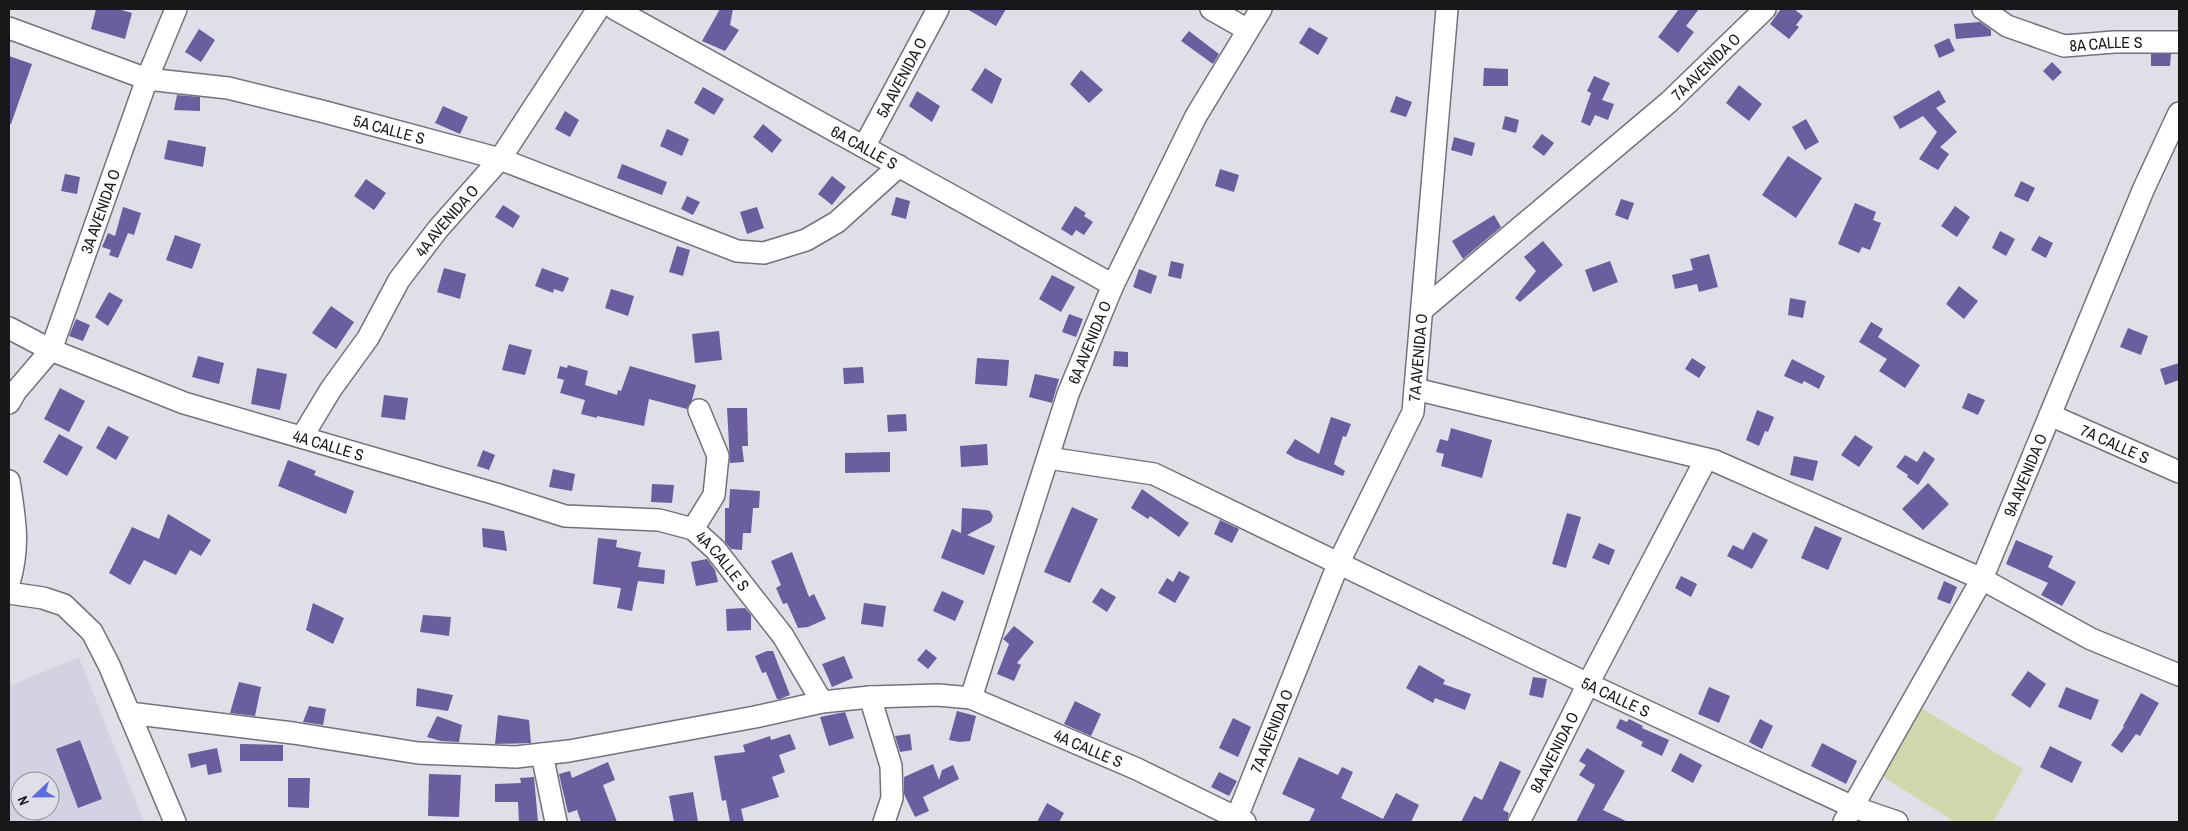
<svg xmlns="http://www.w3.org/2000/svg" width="2188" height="831" font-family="'Archivo Narrow',sans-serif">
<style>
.built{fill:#d2d2e2;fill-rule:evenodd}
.green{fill:#d1d7aa}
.building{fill:#6b5e9e}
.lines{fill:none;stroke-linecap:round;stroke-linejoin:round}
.minor-casing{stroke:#72727a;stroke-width:24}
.minor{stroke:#fff;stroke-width:21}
.labels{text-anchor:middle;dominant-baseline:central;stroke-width:4;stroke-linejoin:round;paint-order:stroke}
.street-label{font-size:16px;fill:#18181b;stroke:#dfdfe8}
</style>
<rect width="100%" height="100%" fill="#dfdfe8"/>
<!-- built -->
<path class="built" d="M 79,657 L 144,822 L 9,822 L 9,686 ZM 20,781 L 50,781 L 50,811 L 20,811 Z"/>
<!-- green -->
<path class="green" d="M 1919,707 L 2023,769 L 1993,822 L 1955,822 L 1882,776 Z"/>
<!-- building -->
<path class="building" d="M 96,9 L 118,9 L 132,13 L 125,39 L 91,29 Z
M 720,9 L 733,9 L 730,25 L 739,30 L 725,51 L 702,41 Z
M 967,9 L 1006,9 L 996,26 Z
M 1679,9 L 1699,9 L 1686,26 L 1694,32 L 1678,53 L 1658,37 Z
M 1781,9 L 1794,9 L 1803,16 L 1796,25 L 1799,27 L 1789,39 L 1770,24 Z
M 1980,22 L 1991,30 L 1991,36 L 1956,39 L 1954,24 Z
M 1309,27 L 1328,38 L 1318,55 L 1299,43 Z
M 199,29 L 215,40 L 201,62 L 185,52 Z
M 1189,31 L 1219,54 L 1213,64 L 1181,41 Z
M 1949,38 L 1955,51 L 1939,58 L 1934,45 Z
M 2151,54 L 2171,54 L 2170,66 L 2151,66 Z
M 9,56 L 32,64 L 11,124 L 9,124 Z
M 2052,62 L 2062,72 L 2053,81 L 2043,71 Z
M 985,68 L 1002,79 L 992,104 L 971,90 Z
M 1484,68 L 1508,69 L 1508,86 L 1483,86 Z
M 1081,70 L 1103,90 L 1089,103 L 1070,84 Z
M 1594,76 L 1610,83 L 1602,100 L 1614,104 L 1608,120 L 1595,115 L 1590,126 L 1581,122 L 1591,93 L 1587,91 Z
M 1739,85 L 1762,104 L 1749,121 L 1726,103 Z
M 703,87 L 724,99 L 714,115 L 694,103 Z
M 1939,90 L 1946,102 L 1936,108 L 1957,132 L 1940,147 L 1949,154 L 1938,170 L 1919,159 L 1937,132 L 1923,116 L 1900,129 L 1893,117 Z
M 917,91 L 940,106 L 932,122 L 909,106 Z
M 177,95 L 200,97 L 200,111 L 174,110 Z
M 1396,96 L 1412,102 L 1406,117 L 1390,112 Z
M 443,106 L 468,117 L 460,134 L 435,123 Z
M 565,111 L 579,120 L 570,137 L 555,129 Z
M 1505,116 L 1519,120 L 1516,133 L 1502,129 Z
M 1806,119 L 1819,142 L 1805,150 L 1792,127 Z
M 763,124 L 782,140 L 772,153 L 753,137 Z
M 667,129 L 689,139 L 682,156 L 660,146 Z
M 1542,134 L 1554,143 L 1544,156 L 1532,147 Z
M 1454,137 L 1475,143 L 1472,156 L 1451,150 Z
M 168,140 L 206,147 L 203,167 L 164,159 Z
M 1788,156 L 1822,178 L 1796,218 L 1762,195 Z
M 622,164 L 667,182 L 662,195 L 617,178 Z
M 1220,169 L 1239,175 L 1234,192 L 1215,186 Z
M 65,174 L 80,177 L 77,194 L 61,191 Z
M 832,176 L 846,187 L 832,205 L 818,194 Z
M 366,179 L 386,193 L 374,210 L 354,196 Z
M 2021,181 L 2035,188 L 2028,202 L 2014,196 Z
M 687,196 L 700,202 L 693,215 L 681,209 Z
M 896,197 L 910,201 L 906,219 L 891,215 Z
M 1621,199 L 1634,203 L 1628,220 L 1615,215 Z
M 1855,203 L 1876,212 L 1873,220 L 1881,223 L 1870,250 L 1862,247 L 1859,253 L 1838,244 Z
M 503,205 L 520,216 L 513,228 L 495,217 Z
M 1075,206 L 1086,213 L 1084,216 L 1093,222 L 1084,235 L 1076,230 L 1072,236 L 1061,229 Z
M 1955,206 L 1970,217 L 1957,237 L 1941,226 Z
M 123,207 L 141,213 L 134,235 L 128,233 L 118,258 L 109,255 L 111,250 L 102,247 L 108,233 L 115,236 Z
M 757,207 L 764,228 L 747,234 L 740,212 Z
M 1494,215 L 1501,227 L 1463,259 L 1452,241 Z
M 2000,231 L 2015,239 L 2006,256 L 1992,248 Z
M 175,235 L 201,244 L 192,269 L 166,260 Z
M 2039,236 L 2053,243 L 2046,258 L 2031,250 Z
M 1543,241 L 1563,265 L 1520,302 L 1515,298 L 1536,271 L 1524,257 Z
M 677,246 L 690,250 L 683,276 L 669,272 Z
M 1709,254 L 1718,287 L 1699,292 L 1697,284 L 1675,289 L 1672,275 L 1693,270 L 1690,259 Z
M 1171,261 L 1184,264 L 1181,279 L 1168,276 Z
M 1610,261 L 1618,282 L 1593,292 L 1585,270 Z
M 444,268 L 466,274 L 460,299 L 437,292 Z
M 542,268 L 569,278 L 563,292 L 554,289 L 553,293 L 535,286 Z
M 1139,269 L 1157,276 L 1151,294 L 1133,287 Z
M 1052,275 L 1075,287 L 1061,312 L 1039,299 Z
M 1959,286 L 1978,301 L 1964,319 L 1946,304 Z
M 611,289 L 634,296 L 628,316 L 605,308 Z
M 109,292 L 123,300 L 108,326 L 95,317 Z
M 1790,298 L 1806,301 L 1803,318 L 1788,315 Z
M 331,306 L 354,322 L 336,349 L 312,333 Z
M 1069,314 L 1083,319 L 1076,337 L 1062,332 Z
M 76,319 L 90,325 L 83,341 L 69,336 Z
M 1871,322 L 1883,329 L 1878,337 L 1920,365 L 1905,388 L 1879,371 L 1887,359 L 1859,342 Z
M 2128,328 L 2148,336 L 2141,355 L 2120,347 Z
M 719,331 L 722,360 L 695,363 L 692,334 Z
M 509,344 L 532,350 L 525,375 L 502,370 Z
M 1114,351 L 1128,352 L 1128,367 L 1113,366 Z
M 198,356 L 224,363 L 219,384 L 192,377 Z
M 977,358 L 1009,360 L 1007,386 L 975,384 Z
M 1692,358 L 1706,367 L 1699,378 L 1685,369 Z
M 1792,359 L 1825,376 L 1819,389 L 1804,381 L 1802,384 L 1784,376 Z
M 2179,363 L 2179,380 L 2165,385 L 2160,369 Z
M 568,365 L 588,371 L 585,385 L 617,395 L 618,390 L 621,391 L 630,366 L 696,385 L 692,400 L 687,409 L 649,399 L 644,426 L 597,416 L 597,418 L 581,414 L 585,400 L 560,393 L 564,380 L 557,378 L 560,366 L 567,368 Z
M 863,367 L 864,383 L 844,384 L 843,368 Z
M 257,368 L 287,374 L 280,410 L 251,404 Z
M 1035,374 L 1059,379 L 1052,403 L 1029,397 Z
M 60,388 L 85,401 L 69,432 L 44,419 Z
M 1968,393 L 1985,400 L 1978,415 L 1962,408 Z
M 384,395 L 408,398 L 405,420 L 381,417 Z
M 727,408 L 747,408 L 748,446 L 742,446 L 744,462 L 730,463 Z
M 1757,410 L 1774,417 L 1768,432 L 1765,431 L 1759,446 L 1746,440 Z
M 906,414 L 907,431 L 888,432 L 887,415 Z
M 1331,417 L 1351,424 L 1346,437 L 1343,436 L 1334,464 L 1345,471 L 1343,476 L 1296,459 L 1286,453 L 1295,439 L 1319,454 Z
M 108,426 L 129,437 L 116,460 L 96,448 Z
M 1451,428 L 1492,440 L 1482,478 L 1441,466 L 1444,454 L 1436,452 L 1440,439 L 1448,441 Z
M 59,434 L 83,447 L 67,476 L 43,462 Z
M 1855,435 L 1873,447 L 1859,467 L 1841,455 Z
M 987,444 L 988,465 L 961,467 L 960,446 Z
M 483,450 L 495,455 L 489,470 L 477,466 Z
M 1924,451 L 1935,459 L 1918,485 L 1907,477 L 1908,475 L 1896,467 L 1905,455 L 1917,462 Z
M 890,452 L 890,472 L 845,473 L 845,453 Z
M 1794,456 L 1818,461 L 1813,481 L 1790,475 Z
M 288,460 L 316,471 L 314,475 L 354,491 L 346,514 L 278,486 Z
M 553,469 L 575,474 L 572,491 L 549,487 Z
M 1928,483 L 1949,504 L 1923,530 L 1902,509 Z
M 652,484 L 674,485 L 672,503 L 651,502 Z
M 730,489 L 760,491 L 759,508 L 753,508 L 751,533 L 743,533 L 742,550 L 731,549 L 725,542 L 725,508 L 729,508 Z
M 1142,489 L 1189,523 L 1179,537 L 1150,516 L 1148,519 L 1131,508 Z
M 1072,507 L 1098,519 L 1070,583 L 1044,572 Z
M 962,508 L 986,510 L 990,511 L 993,516 L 991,522 L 967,535 L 995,546 L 984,575 L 941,558 L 952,529 L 961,533 Z
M 1567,513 L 1581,517 L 1566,568 L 1552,564 Z
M 168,514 L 211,540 L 201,556 L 190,550 L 176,575 L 144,560 L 130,585 L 109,573 L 132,527 L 159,539 Z
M 1220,520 L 1239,529 L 1232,543 L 1214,534 Z
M 1815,526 L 1842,538 L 1828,570 L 1801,558 Z
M 482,528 L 504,531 L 507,551 L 483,547 Z
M 1753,532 L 1768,540 L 1752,569 L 1727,556 L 1733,545 L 1743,550 Z
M 598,538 L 617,540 L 616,547 L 641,552 L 638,567 L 665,570 L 664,584 L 638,581 L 632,611 L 617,608 L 621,588 L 593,584 Z
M 2016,540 L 2053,556 L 2048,567 L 2076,582 L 2062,606 L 2041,595 L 2048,583 L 2006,564 Z
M 1599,543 L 1615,550 L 1609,565 L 1592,558 Z
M 792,552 L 809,597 L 814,594 L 826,619 L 808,627 L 798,628 L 787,603 L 783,604 L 776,588 L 781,585 L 771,561 Z
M 707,559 L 715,570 L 718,582 L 696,586 L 691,562 Z
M 1179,571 L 1190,577 L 1175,603 L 1158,593 L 1167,578 L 1173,582 Z
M 1681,576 L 1697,584 L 1691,597 L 1675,588 Z
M 1944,581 L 1957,587 L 1950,604 L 1937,599 Z
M 1101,588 L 1116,597 L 1107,612 L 1092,602 Z
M 942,591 L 964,601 L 955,621 L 933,611 Z
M 313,603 L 344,618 L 333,644 L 306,630 Z
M 864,603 L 886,606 L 883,627 L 861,624 Z
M 745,608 L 751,615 L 751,630 L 727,631 L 726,609 Z
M 423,615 L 451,617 L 449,636 L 420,632 Z
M 1014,626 L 1034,642 L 1017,663 L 1021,665 L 1014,681 L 997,674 L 1009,644 L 1003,639 Z
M 926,649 L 937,658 L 928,669 L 917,660 Z
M 767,651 L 773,651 L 790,695 L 780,699 L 777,699 L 766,672 L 762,673 L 755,656 Z
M 844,656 L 853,678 L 832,687 L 822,664 Z
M 1419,665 L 1445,680 L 1443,684 L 1471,694 L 1465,710 L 1435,698 L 1433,703 L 1406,688 Z
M 2028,671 L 2046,684 L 2030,708 L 2011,695 Z
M 1533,677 L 1547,679 L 1543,698 L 1529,695 Z
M 239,682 L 261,687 L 255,716 L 230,713 Z
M 1709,687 L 1730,696 L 1719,723 L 1698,714 Z
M 2066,687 L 2099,700 L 2091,720 L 2058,707 Z
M 417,688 L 453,695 L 448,711 L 416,706 Z
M 2141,693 L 2159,703 L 2140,736 L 2136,734 L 2122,753 L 2111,745 L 2124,727 L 2123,726 Z
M 1075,701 L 1101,714 L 1091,736 L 1064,724 Z
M 309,706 L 326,709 L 323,725 L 303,722 Z
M 957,711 L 976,716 L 970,741 L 959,742 L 949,740 Z
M 845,712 L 854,738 L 829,746 L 820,717 Z
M 498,715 L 529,720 L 531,743 L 495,744 Z
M 437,716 L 462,725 L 459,742 L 441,741 L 427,737 Z
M 1233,718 L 1251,727 L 1238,757 L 1219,748 Z
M 1620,719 L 1627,722 L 1629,719 L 1643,726 L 1642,728 L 1669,740 L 1662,756 L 1641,746 L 1643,742 L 1616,728 Z
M 1760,719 L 1773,726 L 1762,749 L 1749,742 Z
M 790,734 L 796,749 L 779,755 L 785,772 L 772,777 L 779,797 L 741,809 L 744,822 L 730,822 L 726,800 L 722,801 L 714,756 L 745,752 L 743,745 L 770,736 L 771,740 Z
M 910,734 L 912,750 L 900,752 L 895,736 Z
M 80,740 L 102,799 L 78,808 L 56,749 Z
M 1822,743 L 1857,761 L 1846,784 L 1811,766 Z
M 240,744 L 283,745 L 283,761 L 240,761 Z
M 2050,746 L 2082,762 L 2072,783 L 2040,767 Z
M 217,748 L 222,772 L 208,775 L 206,764 L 191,768 L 188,754 Z
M 1587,748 L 1625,771 L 1603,810 L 1628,822 L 1576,822 L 1595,785 L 1579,775 L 1586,765 L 1579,761 Z
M 1680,753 L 1702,765 L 1693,783 L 1671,771 Z
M 1299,757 L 1338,775 L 1342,767 L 1353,772 L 1341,798 L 1383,819 L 1396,793 L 1419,805 L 1411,822 L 1309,822 L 1315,809 L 1282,794 Z
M 1500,761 L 1521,771 L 1503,810 L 1509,813 L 1507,822 L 1461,822 L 1474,796 L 1482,800 Z
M 608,762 L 615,780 L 603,785 L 617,822 L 581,822 L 577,810 L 568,813 L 559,774 L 570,771 L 572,778 Z
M 933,764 L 939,780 L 942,770 L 953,765 L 959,779 L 923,797 L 929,811 L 915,817 L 904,794 L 904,777 Z
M 1219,772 L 1237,781 L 1229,796 L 1211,787 Z
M 429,774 L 461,775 L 459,817 L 428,816 Z
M 534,777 L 538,822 L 519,822 L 518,802 L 495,802 L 495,784 L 521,783 L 520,778 Z
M 288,778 L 310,778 L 309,808 L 288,807 Z
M 693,792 L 698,822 L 674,822 L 669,796 Z
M 1047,803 L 1064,813 L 1059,822 L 1037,822 Z"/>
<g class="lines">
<!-- minor casing -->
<g class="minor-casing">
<g id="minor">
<path id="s1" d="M 615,9 L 1113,285"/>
<path d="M 1211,9 L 1248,30"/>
<path id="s2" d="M 1983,9 L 2007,26 L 2064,46 L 2114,42 L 2179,42"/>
<path id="s3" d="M 9,28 L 147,79 L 228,88 L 325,112 L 500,159 L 737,251 L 764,253 L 806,240 L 837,222 L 899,166"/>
<path id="s4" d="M 864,147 L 938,9"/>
<path id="s5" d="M 1422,310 L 1669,102 L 1765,9"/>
<path id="s6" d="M 9,328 L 51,350 L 184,403 L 496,494 L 565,516 L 659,520 L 693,529 L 715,549 L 783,636 L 822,702"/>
<path d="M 1415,389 L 1715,461 L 1982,579 L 2091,639 L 2179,675"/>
<path id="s7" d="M 9,403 L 16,391 L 51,350 L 147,79 L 176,9"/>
<path id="s8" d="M 2050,415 L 2179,472"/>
<path id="s9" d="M 302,437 L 331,389 L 368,338 L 399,280 L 438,229 L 500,159 L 598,9"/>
<path id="s10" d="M 1048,458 L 1154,474 L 1588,684 L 1853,807 L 1897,822"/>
<path d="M 9,481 C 15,519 20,546 9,583"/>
<path d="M 693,529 L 714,495 L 718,456 L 699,410"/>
<path d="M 9,593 L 43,598 L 64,605 L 92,632 L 109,665 L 175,822"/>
<path d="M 870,697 L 891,766 L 892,798 L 884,822"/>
<path id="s11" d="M 971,698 L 1068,394 L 1113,285 L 1196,116 L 1261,9"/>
<path id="s12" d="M 129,713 L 293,733 L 418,753 L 516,757 L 569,751 L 755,717 L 822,702 L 870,697 L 938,695 L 971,698 L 1137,769 L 1245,822"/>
<path d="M 542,754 L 556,822"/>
<path id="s13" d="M 1235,822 L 1339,562 L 1413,412 L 1447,9"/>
<path id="s14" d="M 1519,822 L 1588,684 L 1706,459"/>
<path id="s15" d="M 1844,822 L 1982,579 L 2144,188 L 2179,113"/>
</g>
</g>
<!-- minor -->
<use href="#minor" class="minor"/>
</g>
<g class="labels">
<!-- street labels -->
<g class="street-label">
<text stroke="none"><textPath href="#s2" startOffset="132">8A CALLE S</textPath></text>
<text stroke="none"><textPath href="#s5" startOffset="374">7A AVENIDA O</textPath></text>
<text stroke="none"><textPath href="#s4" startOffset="79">5A AVENIDA O</textPath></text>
<text stroke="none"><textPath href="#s3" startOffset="395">5A CALLE S</textPath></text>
<text stroke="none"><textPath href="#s1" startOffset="285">6A CALLE S</textPath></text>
<text stroke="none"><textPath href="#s7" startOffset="215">3A AVENIDA O</textPath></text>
<text stroke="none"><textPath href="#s9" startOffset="261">4A AVENIDA O</textPath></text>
<text stroke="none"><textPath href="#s11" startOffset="375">6A AVENIDA O</textPath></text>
<text stroke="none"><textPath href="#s13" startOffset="502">7A AVENIDA O</textPath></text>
<text stroke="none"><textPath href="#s8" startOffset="71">7A CALLE S</textPath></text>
<text stroke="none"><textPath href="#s6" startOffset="341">4A CALLE S</textPath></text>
<text stroke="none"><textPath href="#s15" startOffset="392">9A AVENIDA O</textPath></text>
<text stroke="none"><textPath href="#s6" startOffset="761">4A CALLE S</textPath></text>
<text stroke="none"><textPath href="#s10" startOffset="620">5A CALLE S</textPath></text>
<text stroke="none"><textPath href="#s13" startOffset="98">7A AVENIDA O</textPath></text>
<text stroke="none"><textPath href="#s12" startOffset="978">4A CALLE S</textPath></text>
<text stroke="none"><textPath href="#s14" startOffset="78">8A AVENIDA O</textPath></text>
</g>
</g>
<!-- border -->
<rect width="2188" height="831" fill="none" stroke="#18181b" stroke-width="20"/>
<!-- north arrow -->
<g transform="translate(35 796) rotate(248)"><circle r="24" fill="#dfdfe8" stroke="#8f8f96"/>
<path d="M0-4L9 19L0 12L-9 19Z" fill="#5c6ce3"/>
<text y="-8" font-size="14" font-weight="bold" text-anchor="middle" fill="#18181b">N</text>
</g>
</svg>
